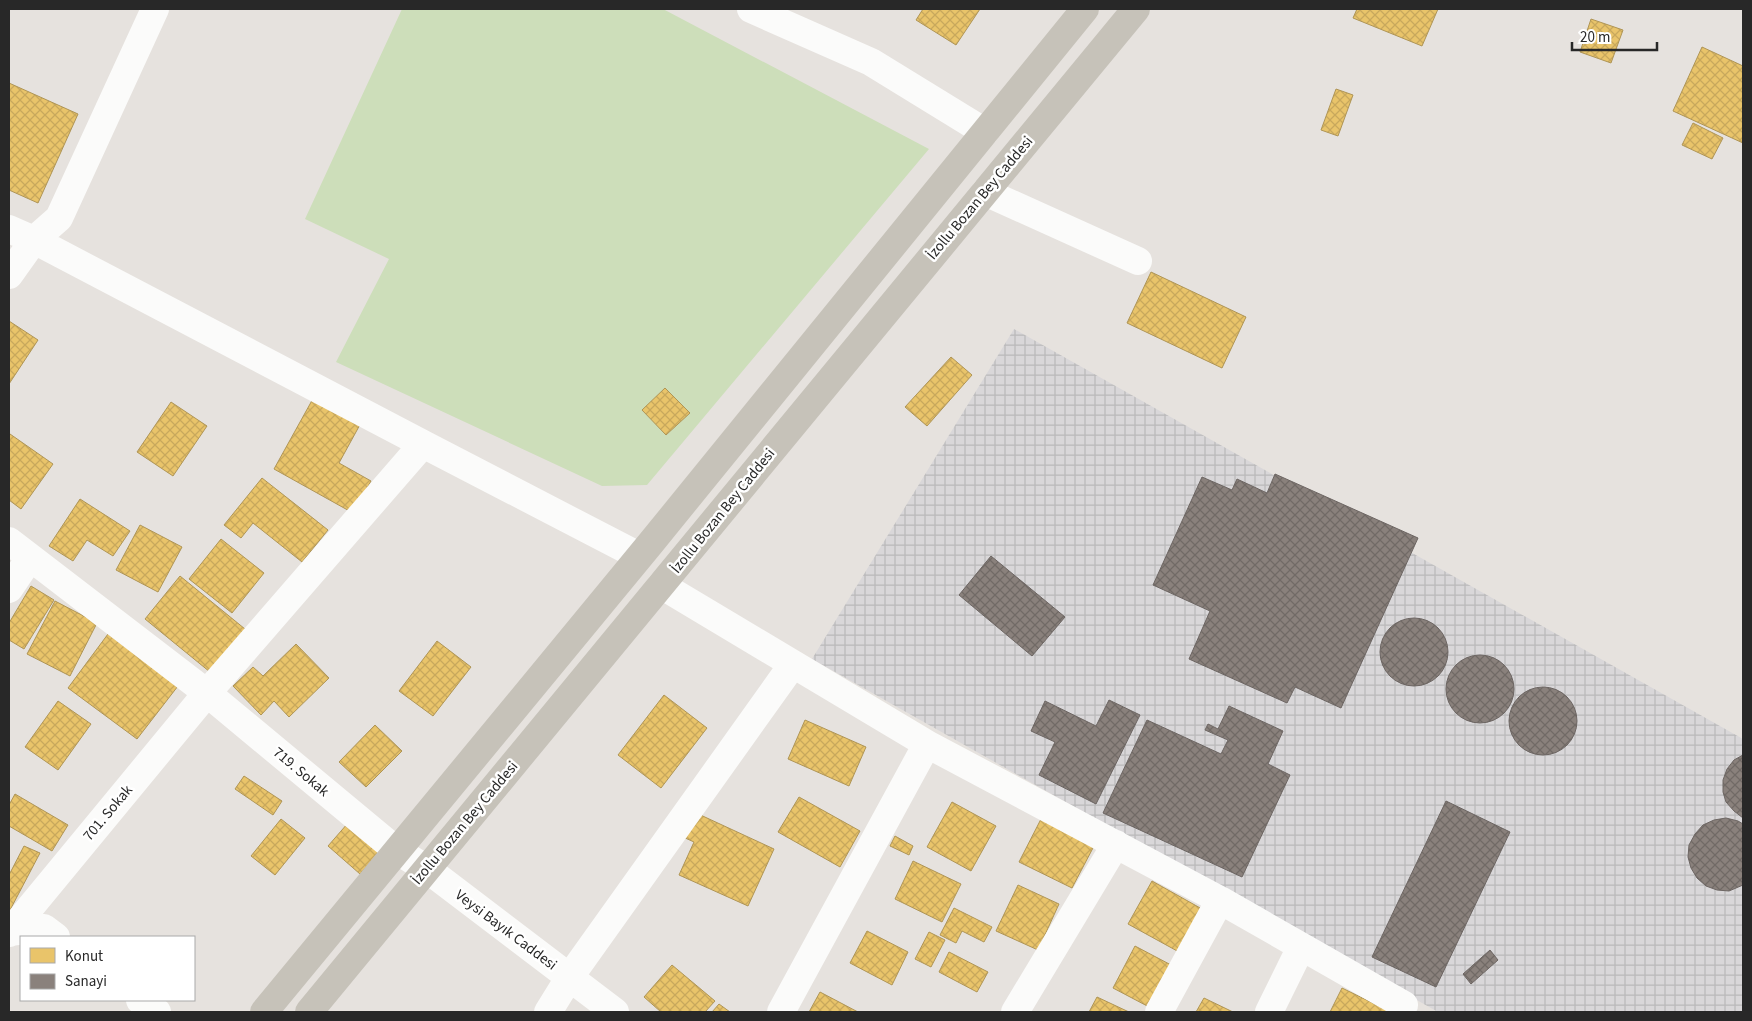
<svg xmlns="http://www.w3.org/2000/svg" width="1752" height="1021" font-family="'Source Sans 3',sans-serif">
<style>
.industrial{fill:url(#industrial-grid)}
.park{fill:#cddeba}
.homes{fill:url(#homes-cross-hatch);stroke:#af9556}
.industry{fill:url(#industry-cross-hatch);stroke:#6d6663}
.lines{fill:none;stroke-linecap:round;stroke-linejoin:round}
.minor{stroke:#fbfbfa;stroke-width:28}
.major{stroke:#c6c2b9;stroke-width:28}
.labels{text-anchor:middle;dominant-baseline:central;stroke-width:5;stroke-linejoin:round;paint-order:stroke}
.street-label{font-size:15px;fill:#282828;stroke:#fff}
</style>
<defs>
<pattern id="industrial-grid" width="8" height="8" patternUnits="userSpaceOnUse" patternTransform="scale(1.25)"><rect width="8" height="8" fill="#d9d7d9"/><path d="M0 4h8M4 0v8" fill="none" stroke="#bab9ba"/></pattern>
<pattern id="homes-cross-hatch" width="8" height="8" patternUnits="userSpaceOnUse" patternTransform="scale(1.25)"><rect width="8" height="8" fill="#e9c46a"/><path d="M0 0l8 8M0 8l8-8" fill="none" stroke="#c8a85c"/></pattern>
<pattern id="industry-cross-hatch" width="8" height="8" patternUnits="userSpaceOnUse" patternTransform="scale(1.25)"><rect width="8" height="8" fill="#8a817c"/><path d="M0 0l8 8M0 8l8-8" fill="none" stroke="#716a66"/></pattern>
</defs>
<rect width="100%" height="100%" fill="#e6e2de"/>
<!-- industrial -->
<path class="industrial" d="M 1014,329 L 1743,739 L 1743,1012 L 1438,1012 L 812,659 Z"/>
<!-- park -->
<path class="park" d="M 402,9 L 663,9 L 929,149 L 647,485 L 602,486 L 336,362 L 389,259 L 305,219 Z"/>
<!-- homes -->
<path class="homes" d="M 923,9 L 980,9 L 956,45 L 916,20 Z
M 1357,9 L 1438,9 L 1422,46 L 1353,18 Z
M 1591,19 L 1623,30 L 1611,63 L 1580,52 Z
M 1702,47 L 1743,66 L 1743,143 L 1673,111 Z
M 9,83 L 78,114 L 38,203 L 9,190 Z
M 1336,89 L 1353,95 L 1338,136 L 1321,130 Z
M 1693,123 L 1723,138 L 1712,159 L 1682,145 Z
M 1151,272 L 1246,317 L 1222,368 L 1127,323 Z
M 9,321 L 38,340 L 9,384 Z
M 951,357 L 972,375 L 927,426 L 905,407 Z
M 665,388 L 690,413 L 666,435 L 642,410 Z
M 315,395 L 362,421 L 339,463 L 371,481 L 353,513 L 274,469 Z
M 171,402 L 207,426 L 173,476 L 137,452 Z
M 10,434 L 53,464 L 21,509 L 9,500 L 9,436 Z
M 262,478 L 328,530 L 302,562 L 253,523 L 241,538 L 224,525 Z
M 80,499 L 130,531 L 113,556 L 87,540 L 73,561 L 49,546 Z
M 140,525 L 182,547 L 158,592 L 116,570 Z
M 221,539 L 264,573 L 232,613 L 189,579 Z
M 180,576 L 245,629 L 210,672 L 145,619 Z
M 31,586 L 54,600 L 24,649 L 9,640 L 9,623 Z
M 55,601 L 97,623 L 70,676 L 27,654 Z
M 108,634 L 178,686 L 137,739 L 68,688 Z
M 437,641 L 471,667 L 433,716 L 399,691 Z
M 296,644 L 329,678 L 289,717 L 274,701 L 261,715 L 233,686 L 253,667 L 263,676 Z
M 664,695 L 707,728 L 661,788 L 618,755 Z
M 58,701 L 91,724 L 58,770 L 25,747 Z
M 805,720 L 866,747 L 849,786 L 788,759 Z
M 375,725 L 402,751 L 366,787 L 339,762 Z
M 244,776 L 282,801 L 273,815 L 235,789 Z
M 15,794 L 68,825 L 52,851 L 9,826 L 9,805 Z
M 799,797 L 860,831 L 840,867 L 778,832 Z
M 952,802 L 996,826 L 971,871 L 927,847 Z
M 694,812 L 774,849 L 748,906 L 679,875 L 694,842 L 683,837 Z
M 281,819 L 305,838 L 275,875 L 251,856 Z
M 1041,819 L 1094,846 L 1072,888 L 1019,862 Z
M 348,823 L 380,851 L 360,874 L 328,846 Z
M 895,836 L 913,846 L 909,855 L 890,846 Z
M 24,846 L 40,853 L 9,912 L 9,875 Z
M 913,861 L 961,884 L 942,922 L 895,899 Z
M 1152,881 L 1202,909 L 1179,952 L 1128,924 Z
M 1018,885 L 1059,904 L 1038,950 L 996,931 Z
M 954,908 L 992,927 L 984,942 L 962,931 L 956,943 L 940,935 Z
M 867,931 L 908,952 L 892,985 L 850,963 Z
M 929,932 L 945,940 L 931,967 L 915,959 Z
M 1135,946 L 1173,966 L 1151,1008 L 1113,988 Z
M 949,952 L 988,972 L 977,992 L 939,972 Z
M 672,965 L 715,1001 L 705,1012 L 661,1012 L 644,997 Z
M 1342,988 L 1389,1011 L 1388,1012 L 1330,1012 Z
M 820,992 L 858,1012 L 809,1012 Z
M 1097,997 L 1129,1012 L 1089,1012 Z
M 1204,998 L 1233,1012 L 1196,1012 Z
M 719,1004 L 730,1012 L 712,1012 Z"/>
<!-- industry -->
<path class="industry" d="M 1275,474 L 1418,538 L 1341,708 L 1295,687 L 1287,703 L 1189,659 L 1210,611 L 1153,585 L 1202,477 L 1232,490 L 1237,479 L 1267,493 Z
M 991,556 L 1065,617 L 1032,656 L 959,595 Z
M1380 652a34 34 0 1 1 68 0a34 34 0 1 1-68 0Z
M1446 689a34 34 0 1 1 68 0a34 34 0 1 1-68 0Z
M1509 721a34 34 0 1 1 68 0a34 34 0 1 1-68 0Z
M 1109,700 L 1140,715 L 1096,804 L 1039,775 L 1055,742 L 1031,731 L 1045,701 L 1096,726 Z
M 1229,706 L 1283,731 L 1268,764 L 1290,775 L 1242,877 L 1103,813 L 1147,720 L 1221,754 L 1228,740 L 1205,730 L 1208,724 L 1218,729 Z
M 1743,755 L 1743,818 L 1734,811 L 1726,802 L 1723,792 L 1723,780 L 1727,769 L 1734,760 Z
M 1446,801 L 1510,832 L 1436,987 L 1372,957 Z
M 1726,818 L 1738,821 L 1743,824 L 1743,885 L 1729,891 L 1717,890 L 1706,886 L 1697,878 L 1691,868 L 1688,857 L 1689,845 L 1695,834 L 1703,825 L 1714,820 Z
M 1490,950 L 1498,960 L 1471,984 L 1463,974 Z"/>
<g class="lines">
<!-- minor -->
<path class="minor" d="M 751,9 L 871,62 L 985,132
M 985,192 L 1138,261
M 9,229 L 34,240 L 423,444
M 9,275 L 34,240 L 59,218 L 155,9
M 9,541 L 207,693 L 423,444 L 639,556
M 661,585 L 927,744 L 781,1012
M 9,589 L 30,558
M 927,744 L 1220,900 L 1404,1005 L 1400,1012
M 9,932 L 44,928 L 56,937
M 9,933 L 207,693 L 396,850 L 427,869 L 615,1012
M 140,1000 L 157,1012
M 548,1012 L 569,978 L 793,664
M 1015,1012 L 1116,844
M 1159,1012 L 1220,900
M 1269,1012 L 1301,947"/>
<!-- major -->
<path class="major" d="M 264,1012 L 650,544 L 1085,9
M 309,1012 L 1136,9"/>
</g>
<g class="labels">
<!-- street labels -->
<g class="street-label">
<text transform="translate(980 198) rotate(-50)">İzollu Bozan Bey Caddesi</text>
<text transform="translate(723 511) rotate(-51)">İzollu Bozan Bey Caddesi</text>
<text transform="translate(301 772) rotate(40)">719. Sokak</text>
<text transform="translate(108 813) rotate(-50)">701. Sokak</text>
<text transform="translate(465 823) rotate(-50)">İzollu Bozan Bey Caddesi</text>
<text transform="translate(506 930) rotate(37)">Veysi Bayık Caddesi</text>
</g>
</g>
<!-- border -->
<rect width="1752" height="1021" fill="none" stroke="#282828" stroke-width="20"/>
<!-- legend -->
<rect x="20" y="936" width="175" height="65" fill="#ffffff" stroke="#a9a9a9"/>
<rect x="30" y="948" width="25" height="15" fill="#e9c46a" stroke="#a9a9a9"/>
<text x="65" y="961" font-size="15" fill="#282828">Konut</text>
<rect x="30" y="974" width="25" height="15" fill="#8a817c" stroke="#a9a9a9"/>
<text x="65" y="986" font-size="15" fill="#282828">Sanayi</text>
<!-- scale -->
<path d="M1572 42v8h85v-8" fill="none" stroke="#282828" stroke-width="2.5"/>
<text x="1580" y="42" font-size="15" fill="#282828" stroke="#ffffff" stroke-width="4" paint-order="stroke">20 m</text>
</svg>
